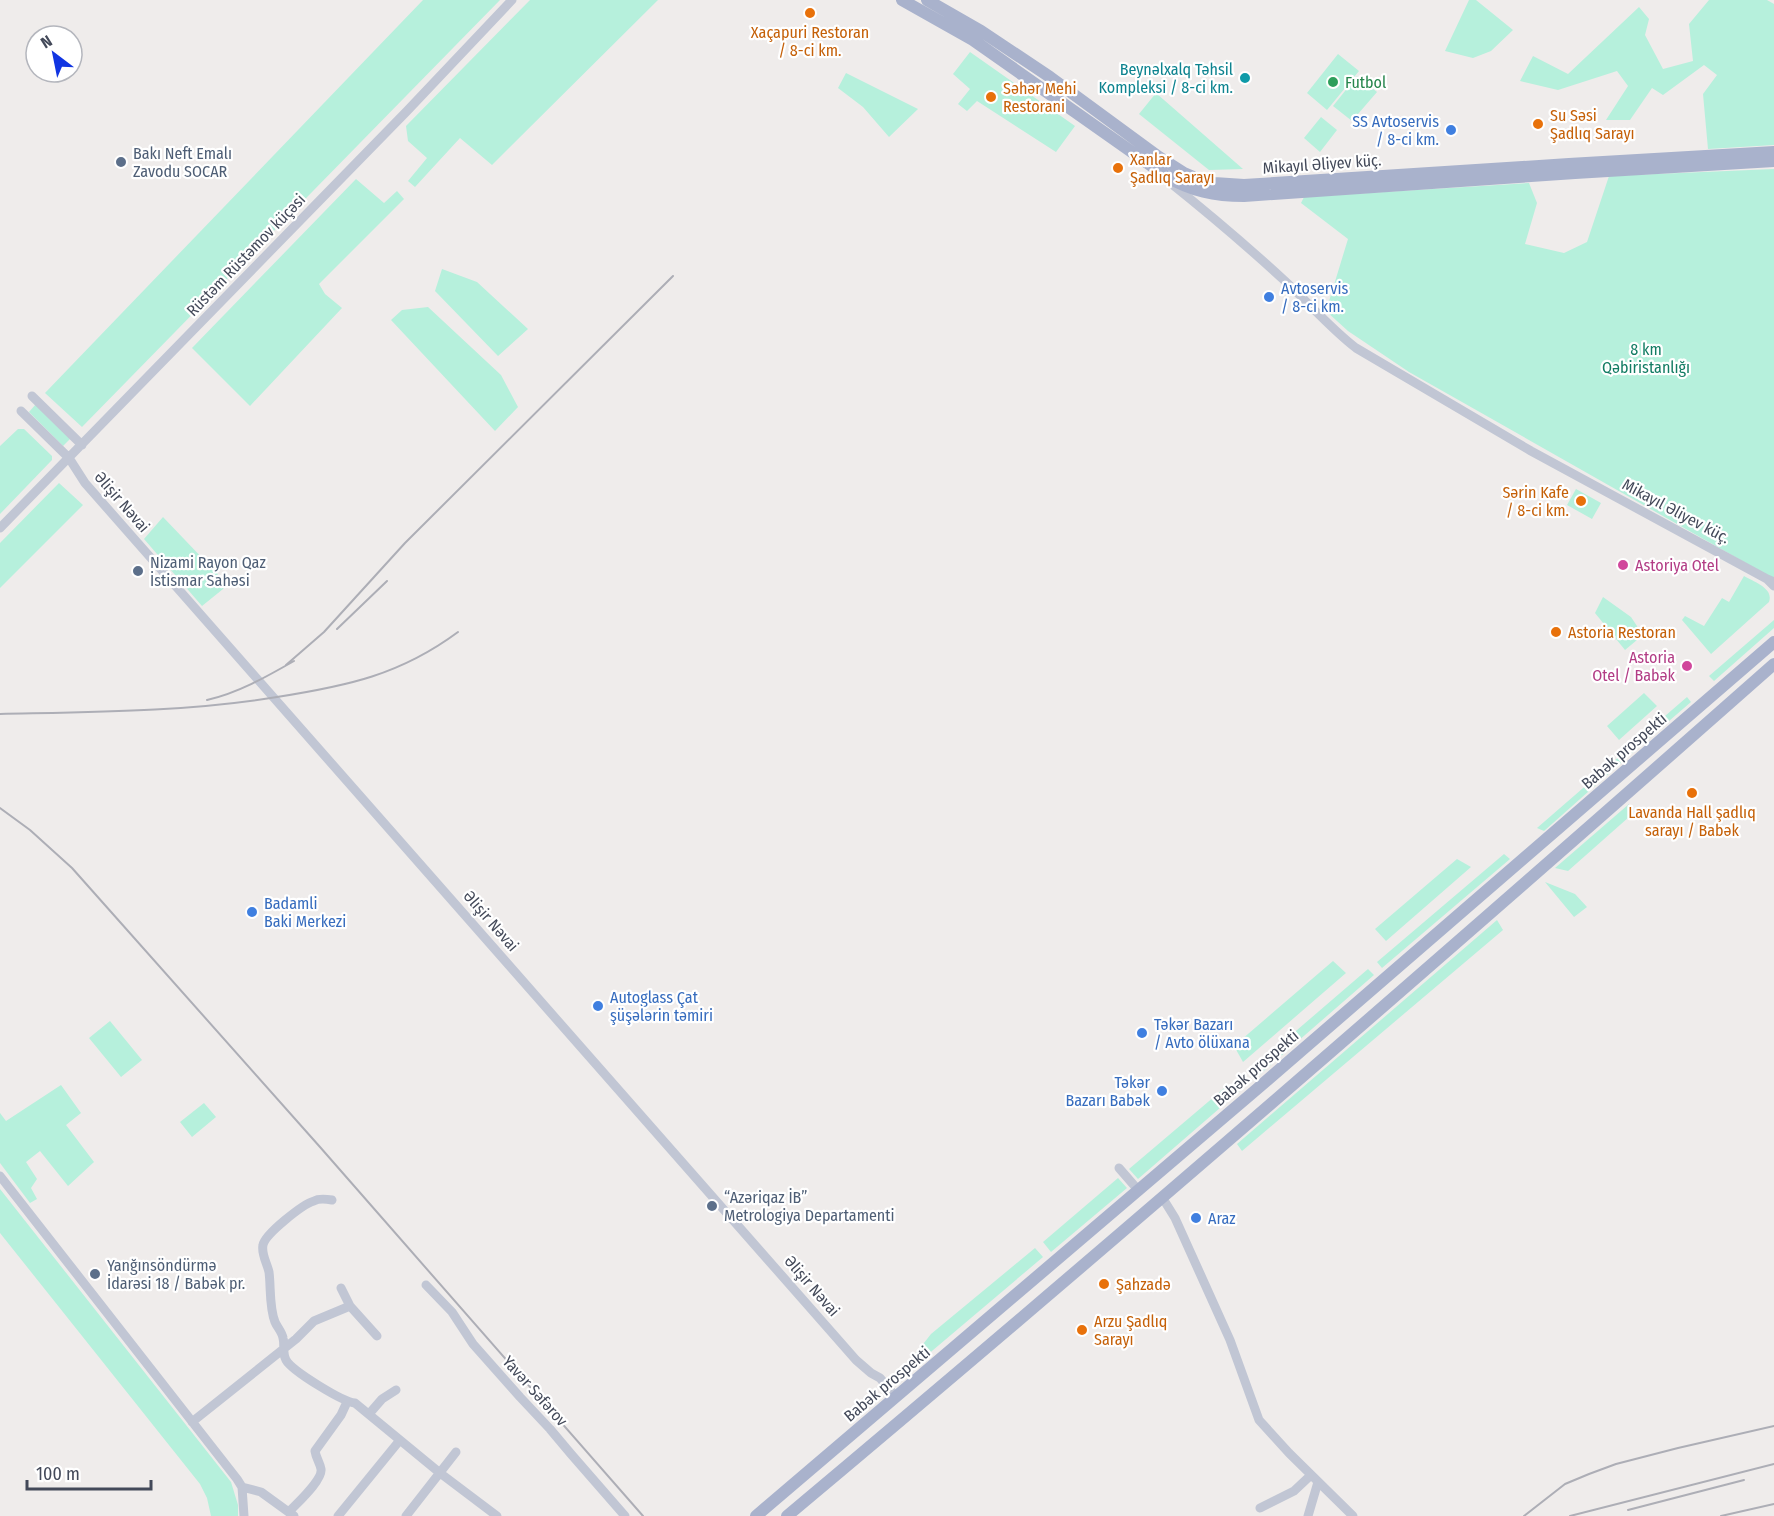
<svg xmlns="http://www.w3.org/2000/svg" width="1774" height="1516" font-family="'Fira Sans Condensed',sans-serif">
<style>
.green{fill:#b6f0dc}
.lines{fill:none;stroke-linecap:round;stroke-linejoin:round}
.minor{stroke:#c1c6d4;stroke-width:9}
.major{stroke:#a9b2cc;stroke-width:12}
.rail{stroke:#adaeb6;stroke-width:2}
.food-dot{fill:#e8710a;stroke:#fff;stroke-width:2}
.culture-dot{fill:#0f9aa8;stroke:#fff;stroke-width:2}
.leisure-dot{fill:#2e9e5b;stroke:#fff;stroke-width:2}
.shop-dot{fill:#3f7fe0;stroke:#fff;stroke-width:2}
.service-dot{fill:#5c6f8a;stroke:#fff;stroke-width:2}
.hotel-dot{fill:#d1479c;stroke:#fff;stroke-width:2}
.labels{text-anchor:middle;dominant-baseline:central;stroke-width:4.5;stroke-linejoin:round;paint-order:stroke}
.food-label{font-size:16px;fill:#c56008;stroke:#fff;text-anchor:start}
.culture-label{font-size:16px;fill:#0d838f;stroke:#fff;text-anchor:end}
.leisure-label{font-size:16px;fill:#27864d;stroke:#fff;text-anchor:start}
.shop-label{font-size:16px;fill:#366cbe;stroke:#fff;text-anchor:start}
.service-label{font-size:16px;fill:#4e5e75;stroke:#fff;text-anchor:start}
.street-label{font-size:16px;fill:#434959;stroke:#fff}
.park-label{font-size:16px;fill:#127c63;stroke:#fff}
.hotel-label{font-size:16px;fill:#b23c85;stroke:#fff;text-anchor:start}
</style>
<rect width="100%" height="100%" fill="#efeceb"/>
<!-- green -->
<path class="green" d="M 423,0 L 500,0 L 82,427 L 45,393 Z
M 530,0 L 658,0 L 492,165 L 460,138 L 415,187 L 408,181 L 427,158 L 408,141 L 406,126 Z
M 1469,0 L 1476,0 L 1513,30 L 1491,51 L 1473,58 L 1445,51 Z
M 1709,0 L 1767,0 L 1774,4 L 1774,145 L 1708,149 L 1703,94 L 1717,75 L 1704,65 L 1663,95 L 1652,88 L 1630,120 L 1606,120 L 1628,86 L 1617,71 L 1558,90 L 1520,81 L 1533,56 L 1568,74 L 1639,7 L 1649,19 L 1645,35 L 1663,69 L 1693,61 L 1689,24 Z
M 970,52 L 1075,126 L 1056,152 L 977,101 L 967,111 L 958,104 L 970,89 L 953,74 Z
M 1338,54 L 1359,71 L 1327,110 L 1307,93 Z
M 846,73 L 918,109 L 889,137 L 863,107 L 838,88 Z
M 1357,76 L 1377,92 L 1352,121 L 1333,106 Z
M 1156,93 L 1243,169 L 1209,170 L 1139,114 Z
M 1321,117 L 1337,130 L 1320,152 L 1304,138 Z
M 1774,169 L 1774,579 L 1409,372 L 1348,331 L 1326,311 L 1348,239 L 1301,203 L 1304,197 L 1529,183 L 1537,203 L 1525,244 L 1564,253 L 1587,242 L 1609,176 Z
M 356,179 L 384,203 L 397,191 L 404,199 L 319,284 L 325,294 L 342,308 L 250,406 L 192,348 Z
M 442,269 L 477,282 L 528,329 L 498,356 L 435,291 Z
M 428,307 L 501,375 L 518,407 L 495,431 L 391,320 L 402,310 Z
M 36,404 L 71,438 L 63,446 L 29,412 Z
M 18,429 L 24,429 L 52,456 L 52,460 L 0,514 L 0,446 Z
M 59,483 L 83,505 L 0,588 L 0,543 Z
M 1576,489 L 1601,503 L 1592,519 L 1567,505 Z
M 163,517 L 228,585 L 202,606 L 144,539 Z
M 1744,576 C 1754,582 1774,588 1769,602 L 1711,654 L 1682,620 L 1685,616 L 1704,626 L 1722,598 L 1729,602 Z
M 1603,597 L 1631,617 L 1643,635 L 1625,650 L 1595,613 Z
M 1774,620 L 1774,628 L 1714,681 L 1709,676 Z
M 1644,693 L 1657,706 L 1619,740 L 1607,726 Z
M 1687,697 L 1691,702 L 1632,753 L 1628,748 Z
M 1620,756 L 1624,760 L 1544,831 L 1537,828 Z
M 1629,804 L 1629,817 L 1568,871 L 1555,868 Z
M 1504,854 L 1510,859 L 1382,968 L 1377,962 Z
M 1457,859 L 1471,867 L 1386,941 L 1375,929 Z
M 1545,882 L 1575,894 L 1587,907 L 1574,917 Z
M 1497,920 L 1503,930 L 1242,1151 L 1237,1144 Z
M 1333,961 L 1346,973 L 1243,1062 L 1234,1046 Z
M 1368,969 L 1374,975 L 1259,1075 L 1254,1067 Z
M 110,1021 L 142,1060 L 121,1077 L 89,1038 Z
M 61,1085 L 81,1113 L 66,1125 L 94,1162 L 68,1186 L 40,1151 L 26,1162 L 37,1179 L 31,1188 L 37,1199 L 30,1203 L 0,1163 L 0,1113 L 6,1121 Z
M 1228,1085 L 1243,1088 L 1138,1179 L 1129,1169 Z
M 204,1103 L 216,1117 L 192,1137 L 180,1122 Z
M 1118,1178 L 1127,1188 L 1051,1252 L 1043,1242 Z
M 0,1189 L 231,1482 L 238,1505 L 238,1516 L 211,1516 L 207,1498 L 200,1484 L 0,1233 Z
M 1035,1248 L 1043,1257 L 900,1378 L 898,1376 L 931,1334 Z"/>
<g class="lines">
<!-- minor -->
<path class="minor" d="M 1168,181 C 1208,213 1247,246 1285,281 C 1309,303 1330,328 1356,348 L 1531,451 L 1767,579
M 32,396 L 82,445
M 21,411 L 69,458 L 85,483 L 856,1360 L 871,1373 L 880,1378 L 896,1397
M 0,528 L 407,111 L 512,0
M 1774,582 L 1767,579 L 1774,586
M 1119,1168 L 1139,1191
M 0,1176 L 237,1479 L 242,1487 L 244,1516
M 1162,1197 L 1175,1218 L 1230,1340 L 1259,1420 L 1289,1453 L 1353,1516
M 332,1200 C 326,1199 319,1198 314,1201 C 303,1204 265,1234 263,1245 C 261,1254 267,1263 269,1272 C 271,1287 269,1307 275,1322 C 277,1327 282,1332 283,1338 C 285,1345 282,1353 286,1360 C 292,1371 343,1402 355,1403 L 440,1473 L 497,1516
M 426,1285 L 452,1312 L 473,1344 L 520,1397 L 550,1429 L 571,1454 L 625,1516
M 341,1288 L 350,1306 L 377,1336
M 369,1414 L 382,1399 L 396,1390
M 192,1422 L 296,1339 L 314,1321 L 350,1306
M 242,1487 L 261,1492 L 294,1516
M 1260,1508 L 1294,1491 L 1311,1475
M 289,1512 C 296,1504 323,1480 321,1469 C 320,1463 316,1458 315,1451 L 341,1415 L 347,1402
M 338,1516 L 400,1440
M 406,1516 L 456,1452
M 1308,1516 L 1318,1482"/>
<!-- major -->
<path class="major" d="M 902,0 L 973,40 L 1166,176 C 1191,191 1215,196 1244,196 L 1575,173 L 1774,161
M 927,0 L 981,31 L 1050,77 L 1159,157 L 1184,173 L 1198,179 L 1214,183 L 1244,185 L 1569,164 L 1774,152
M 756,1516 L 1257,1089 L 1774,642
M 787,1516 C 1120,1237 1448,952 1774,664"/>
<!-- rail -->
<path class="rail" d="M 337,629 L 387,581
M 286,665 L 324,632 L 405,543 L 673,276
M 207,700 C 238,693 266,677 294,661
M 0,714 C 92,712 185,712 277,697 C 347,686 400,675 458,632
M 0,808 L 30,830 L 72,868 L 320,1147 L 643,1516
M 1628,1510 L 1744,1480
M 1524,1516 L 1565,1484 L 1589,1474 L 1616,1464 L 1678,1448 L 1774,1426
M 1570,1516 L 1774,1464
M 1721,1516 L 1774,1504"/>
</g>
<!-- markers -->
<g class="food-dot">
<circle cx="810" cy="13" r="6"/>
<circle cx="991" cy="97" r="6"/>
<circle cx="1538" cy="124" r="6"/>
<circle cx="1118" cy="168" r="6"/>
<circle cx="1581" cy="501" r="6"/>
<circle cx="1556" cy="632" r="6"/>
<circle cx="1692" cy="793" r="6"/>
<circle cx="1104" cy="1284" r="6"/>
<circle cx="1082" cy="1330" r="6"/>
</g>
<circle class="culture-dot" cx="1245" cy="78" r="6"/>
<circle class="leisure-dot" cx="1333" cy="82" r="6"/>
<g class="shop-dot">
<circle cx="1451" cy="130" r="6"/>
<circle cx="1269" cy="297" r="6"/>
<circle cx="252" cy="912" r="6"/>
<circle cx="598" cy="1006" r="6"/>
<circle cx="1142" cy="1033" r="6"/>
<circle cx="1162" cy="1091" r="6"/>
<circle cx="1196" cy="1218" r="6"/>
</g>
<g class="service-dot">
<circle cx="121" cy="162" r="6"/>
<circle cx="138" cy="571" r="6"/>
<circle cx="712" cy="1206" r="6"/>
<circle cx="95" cy="1274" r="6"/>
</g>
<g class="hotel-dot">
<circle cx="1623" cy="565" r="6"/>
<circle cx="1687" cy="666" r="6"/>
</g>
<g class="labels">
<!-- food labels -->
<g class="food-label">
<text x="810" y="32" text-anchor="middle">Xaçapuri Restoran<tspan x="810" dy="18">/ 8-ci km.</tspan></text>
<text x="1003" y="88">Səhər Mehi<tspan x="1003" dy="18">Restorani</tspan></text>
<text x="1550" y="115">Su Səsi<tspan x="1550" dy="18">Şadlıq Sarayı</tspan></text>
<text x="1130" y="159">Xanlar<tspan x="1130" dy="18">Şadlıq Sarayı</tspan></text>
<text x="1569" y="492" text-anchor="end">Sərin Kafe<tspan x="1569" dy="18">/ 8-ci km.</tspan></text>
<text x="1568" y="632">Astoria Restoran</text>
<text x="1692" y="812" text-anchor="middle">Lavanda Hall şadlıq<tspan x="1692" dy="18">sarayı / Babək</tspan></text>
<text x="1116" y="1284">Şahzadə</text>
<text x="1094" y="1321">Arzu Şadlıq<tspan x="1094" dy="18">Sarayı</tspan></text>
</g>
<!-- culture labels -->
<g class="culture-label">
<text x="1233" y="69">Beynəlxalq Təhsil<tspan x="1233" dy="18">Kompleksi / 8-ci km.</tspan></text>
</g>
<!-- leisure labels -->
<g class="leisure-label">
<text x="1345" y="82">Futbol</text>
</g>
<!-- shop labels -->
<g class="shop-label">
<text x="1439" y="121" text-anchor="end">SS Avtoservis<tspan x="1439" dy="18">/ 8-ci km.</tspan></text>
<text x="1281" y="288">Avtoservis<tspan x="1281" dy="18">/ 8-ci km.</tspan></text>
<text x="264" y="903">Badamli<tspan x="264" dy="18">Baki Merkezi</tspan></text>
<text x="610" y="997">Autoglass Çat<tspan x="610" dy="18">şüşələrin təmiri</tspan></text>
<text x="1154" y="1024">Təkər Bazarı<tspan x="1154" dy="18">/ Avto ölüxana</tspan></text>
<text x="1150" y="1082" text-anchor="end">Təkər<tspan x="1150" dy="18">Bazarı Babək</tspan></text>
<text x="1208" y="1218">Araz</text>
</g>
<!-- service labels -->
<g class="service-label">
<text x="133" y="153">Bakı Neft Emalı<tspan x="133" dy="18">Zavodu SOCAR</tspan></text>
<text x="150" y="562">Nizami Rayon Qaz<tspan x="150" dy="18">İstismar Sahəsi</tspan></text>
<text x="724" y="1197">“Azəriqaz İB”<tspan x="724" dy="18">Metrologiya Departamenti</tspan></text>
<text x="107" y="1265">Yanğınsöndürmə<tspan x="107" dy="18">İdarəsi 18 / Babək pr.</tspan></text>
</g>
<!-- street labels -->
<g class="street-label">
<text transform="translate(1322 164) rotate(-4)">Mikayıl Əliyev küç.</text>
<text transform="translate(246 255) rotate(-46)">Rüstəm Rüstəmov küçəsi</text>
<text transform="translate(122 502) rotate(49)">Əlişir Nəvai</text>
<text transform="translate(1676 511) rotate(28)">Mikayıl Əliyev küç.</text>
<text transform="translate(1624 751) rotate(-41)">Babək prospekti</text>
<text transform="translate(491 921) rotate(49)">Əlişir Nəvai</text>
<text transform="translate(1256 1068) rotate(-41)">Babək prospekti</text>
<text transform="translate(812 1286) rotate(49)">Əlişir Nəvai</text>
<text transform="translate(887 1384) rotate(-40)">Babək prospekti</text>
<text transform="translate(535 1391) rotate(48)">Yavər Səfərov</text>
</g>
<!-- park labels -->
<g class="park-label">
<text x="1646" y="349">8 km<tspan x="1646" dy="18">Qəbiristanlığı</tspan></text>
</g>
<!-- hotel labels -->
<g class="hotel-label">
<text x="1635" y="565">Astoriya Otel</text>
<text x="1675" y="657" text-anchor="end">Astoria<tspan x="1675" dy="18">Otel / Babək</tspan></text>
</g>
</g>
<!-- north arrow -->
<g transform="translate(54 54) rotate(328)"><circle r="28" fill="#ffffff" stroke="#b4b6bd" stroke-width="1.5"/>
<path d="M0-4.5L10 22L0 15L-10 22Z" fill="#1135e2"/>
<text y="-9" font-size="16" font-weight="bold" text-anchor="middle" fill="#434959">N</text>
</g>
<!-- scale -->
<path d="M27 1480v9h124v-9" fill="none" stroke="#434959" stroke-width="3"/>
<text x="36" y="1480" font-size="18" fill="#434959" stroke="#ffffff" stroke-width="4.5" paint-order="stroke">100 m</text>
</svg>
